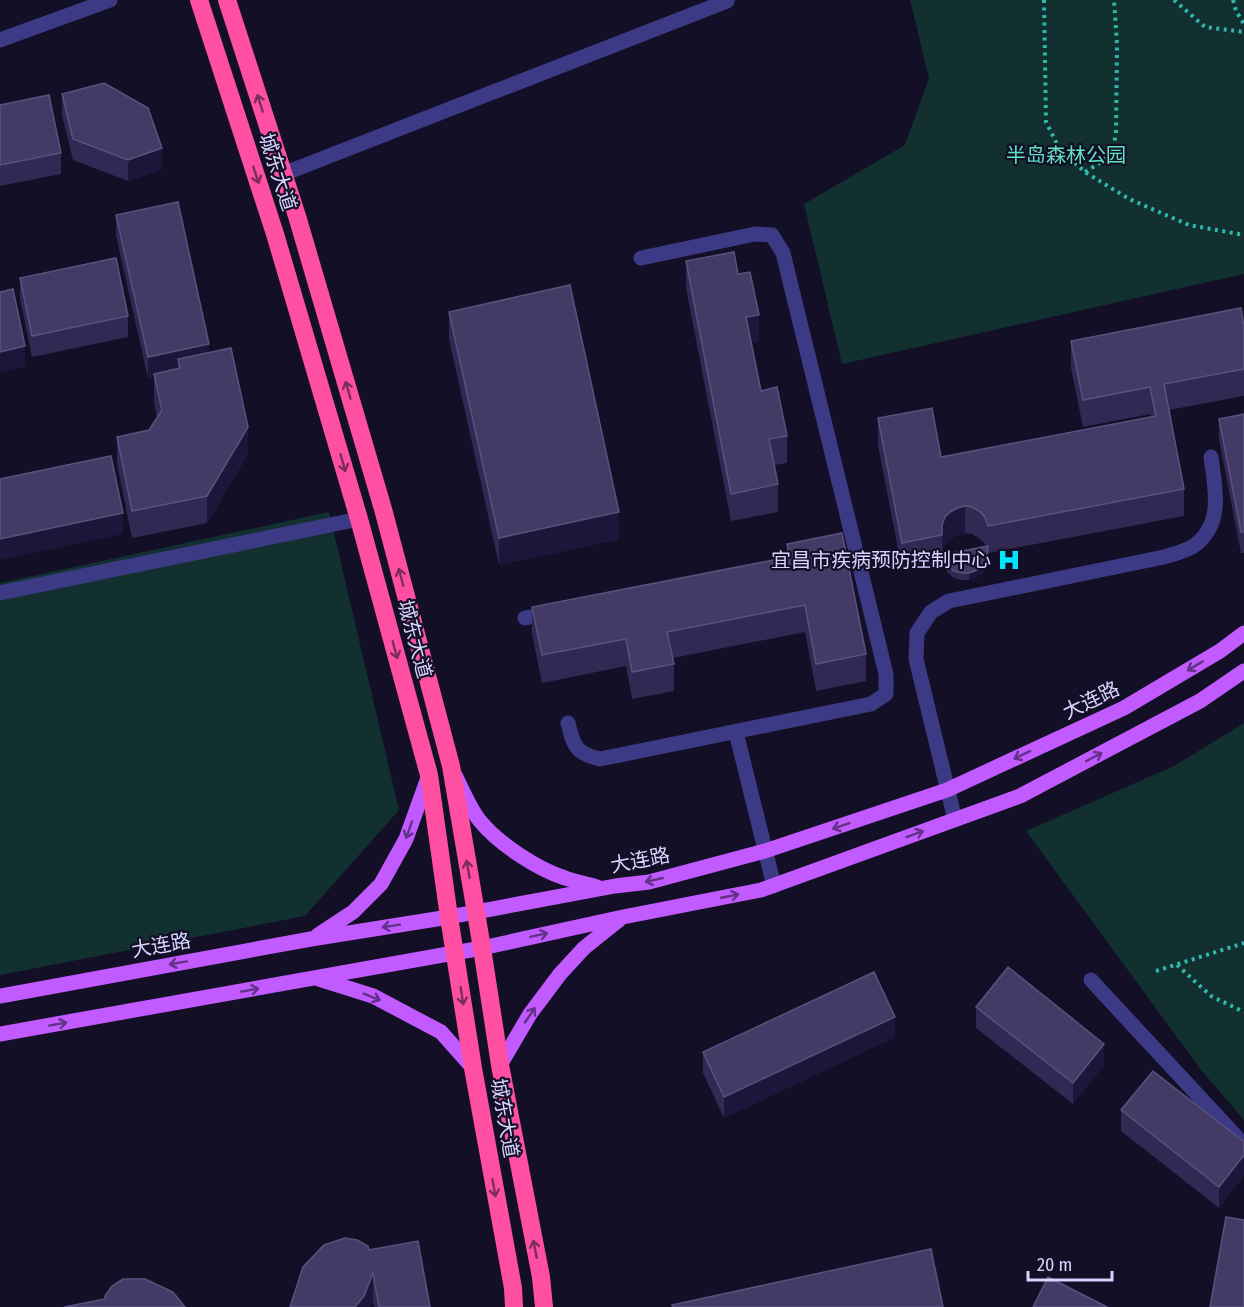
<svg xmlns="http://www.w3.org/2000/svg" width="1244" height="1307" font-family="'Fira Sans Condensed','Noto Sans SC',sans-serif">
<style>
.green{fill:#12302f}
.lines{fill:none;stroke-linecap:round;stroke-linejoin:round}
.path{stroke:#2fb8b0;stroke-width:4;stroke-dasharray:3 4.5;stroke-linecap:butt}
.minor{stroke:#3d3a85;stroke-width:15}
.major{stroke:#c25bff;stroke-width:15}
.highway{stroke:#ff4fa3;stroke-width:18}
.wall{fill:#312854;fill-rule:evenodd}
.shaded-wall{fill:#1d163a}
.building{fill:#433a66;stroke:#5a527e;stroke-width:1.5}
.oneway{stroke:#7d2c5e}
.oneway2{stroke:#623188}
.labels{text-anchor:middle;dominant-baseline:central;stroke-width:4.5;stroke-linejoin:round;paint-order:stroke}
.park-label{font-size:20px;fill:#5fe0c0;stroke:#130f26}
.street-label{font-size:20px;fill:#d9d4ff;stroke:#130f26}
.poi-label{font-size:20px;fill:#d9d4ff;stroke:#130f26;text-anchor:end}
</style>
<rect width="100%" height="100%" fill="#130f26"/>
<!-- green -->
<path class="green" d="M 910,0 L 1244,0 L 1244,274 L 842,364 L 804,204 L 905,145 L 929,78 Z
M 329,512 L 399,810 L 305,916 L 0,975 L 0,583 Z
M 1244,723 L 1244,1120 L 1201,1070 L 1026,831 L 1174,766 Z"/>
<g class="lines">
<!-- path -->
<path class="path" d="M 1044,0 L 1046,122 L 1060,150 L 1085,172 L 1129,199 L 1189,225 L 1244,235
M 1174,0 L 1205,27 L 1244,32
M 1233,0 L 1236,11 L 1244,24
M 1085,172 C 1105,160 1111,158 1116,134 L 1117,44 L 1114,0
M 1177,965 L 1211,996 L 1244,1012
M 1156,971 L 1244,943"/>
<!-- minor -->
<path class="minor" d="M 0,40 L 110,0
M 283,174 L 727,1
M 0,593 L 359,519
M 525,618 L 551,613
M 568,723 C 574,746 575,753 600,759 L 871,704 L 886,694 L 886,674 L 783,253 L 772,235 L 755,234 L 641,258
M 736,732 L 774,886
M 955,820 L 916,659 L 917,633 L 931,612 L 949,601 L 1164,557 C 1174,554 1187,551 1195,545 C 1224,523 1215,488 1211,457
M 1091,980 L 1244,1145"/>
<!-- major -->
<path class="major" d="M 455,775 C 462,789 470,809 480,821 C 499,844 537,869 565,878 C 576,882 587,884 597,887
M 318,935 L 353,912 L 381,884 L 406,839 L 429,775
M 319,979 L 373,996 L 441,1032 L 473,1068
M 0,996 L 311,939 L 449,917 L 615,886 L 649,882 L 765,851 L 947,790 L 1124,708 L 1220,651 L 1244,633
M 0,1034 L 482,948 L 623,917 L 761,890 L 1020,796 L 1200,701 L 1244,671
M 500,1065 L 530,1014 L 560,974 L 584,948 L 619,920"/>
<!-- highway -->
<path class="highway" d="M 199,0 L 275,234 L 359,519 L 429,775 L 449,917 L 473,1068 L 513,1288 L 514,1307
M 227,0 L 297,216 L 383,509 L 451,766 L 482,948 L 500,1065 L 541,1277 L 544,1307"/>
</g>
<!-- wall -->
<path class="wall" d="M 62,94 L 162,169 L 128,181 L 73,160 L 62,115 Z
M 0,105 L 61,153 L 61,174 L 0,186 Z
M 116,215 L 209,352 L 248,454 L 207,523 L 132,538 L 117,464 L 117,437 L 149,430 L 157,417 L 154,402 L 154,377 L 148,378 L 116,236 Z
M 686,261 L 738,274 L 759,342 L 752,343 L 761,391 L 787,436 L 787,463 L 775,465 L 778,484 L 778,512 L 731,521 L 686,288 Z
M 20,278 L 128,316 L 128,337 L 32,357 L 20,299 Z
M 449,312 L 619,539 L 499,565 L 449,339 Z
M 1244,326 L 1244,396 L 1169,410 L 1184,489 L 1184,516 L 988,553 L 987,566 L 983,573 L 977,577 L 969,580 L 962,580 L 954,578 L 948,573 L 942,562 L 902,570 L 878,445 L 878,418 L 941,457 L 1151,417 L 1150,414 L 1083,427 L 1071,368 L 1071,341 ZM 965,533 L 972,534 L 979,538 L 985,544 L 986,547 L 942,555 L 942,551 L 945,545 L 950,539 L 957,535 Z
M 1244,414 L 1244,553 L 1241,553 L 1219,440 L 1219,419 Z
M 787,544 L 866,654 L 866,681 L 816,691 L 805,632 L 673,658 L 674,664 L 674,691 L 632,699 L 626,666 L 542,683 L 532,634 L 532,607 L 787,557 Z
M 976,1007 L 1104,1065 L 1073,1104 L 976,1028 Z
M 895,1037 L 724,1118 L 703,1073 L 703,1052 Z
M 1121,1110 L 1244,1142 L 1244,1175 L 1219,1208 L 1121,1131 Z
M 369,1250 L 430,1307 L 374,1307 L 373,1301 L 370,1307 L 290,1307 Z"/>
<!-- shaded-wall -->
<path class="shaded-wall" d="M 162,148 L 162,169 L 128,181 L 128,160 Z
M 759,315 L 759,342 L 746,344 L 746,317 Z
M 209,344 L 209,364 L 180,368 L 178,359 L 178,372 L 154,374 L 154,377 L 148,378 L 148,357 Z
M 25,346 L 25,367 L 0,373 L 0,352 Z
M 248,427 L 248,454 L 207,523 L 207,496 Z
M 965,506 L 965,533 L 957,535 L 950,539 L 945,545 L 942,551 L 942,525 L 945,517 L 950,512 L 957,508 Z
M 619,512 L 619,539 L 499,565 L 499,538 Z
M 123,513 L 123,534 L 0,560 L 0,539 Z
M 988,546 L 987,566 L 983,573 L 977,577 L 969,580 L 969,573 Z
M 895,1017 L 895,1037 L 724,1118 L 724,1097 Z
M 1104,1044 L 1104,1065 L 1073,1104 L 1073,1083 Z
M 1244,1155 L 1244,1175 L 1219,1208 L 1219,1187 Z
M 373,1273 L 373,1301 L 370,1307 L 355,1307 Z"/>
<!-- building -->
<path class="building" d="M 104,83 L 148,108 L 162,148 L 128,160 L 73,139 L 62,94 Z
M 49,95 L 61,153 L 0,165 L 0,105 Z
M 178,202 L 209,344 L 148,357 L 116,215 Z
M 734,252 L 738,274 L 750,272 L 759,315 L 746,317 L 761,391 L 777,387 L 787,436 L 769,439 L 778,484 L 731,494 L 686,261 Z
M 116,258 L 128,316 L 32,336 L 20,278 Z
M 570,285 L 619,512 L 499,538 L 449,312 Z
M 13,289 L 25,346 L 0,352 L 0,292 Z
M 1241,308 L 1244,326 L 1244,369 L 1164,384 L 1184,489 L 988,526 L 985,517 L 979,511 L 972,507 L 965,506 L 957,508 L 950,512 L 945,517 L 942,525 L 942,535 L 902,543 L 878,418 L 932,408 L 941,457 L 1156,416 L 1150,387 L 1083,400 L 1071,341 Z
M 231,348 L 248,427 L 207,496 L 132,511 L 117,437 L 149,430 L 162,410 L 154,374 L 180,368 L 178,359 Z
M 1244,414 L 1244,532 L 1241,532 L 1219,419 Z
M 111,456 L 123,513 L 0,539 L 0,479 Z
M 842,533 L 866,654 L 816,664 L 805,605 L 667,632 L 674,664 L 632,672 L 626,639 L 542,655 L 532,607 L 789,557 L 787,544 Z
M 988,546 L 987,559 L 983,566 L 977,570 L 969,573 L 962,573 L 954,571 L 948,566 L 942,555 Z
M 1008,967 L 1104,1044 L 1073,1083 L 976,1007 Z
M 874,972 L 895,1017 L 724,1097 L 703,1052 Z
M 1153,1071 L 1244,1142 L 1244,1155 L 1219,1187 L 1121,1110 Z
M 1226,1217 L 1244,1220 L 1244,1307 L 1210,1307 Z
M 345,1238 L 357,1240 L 368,1246 L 369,1250 L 418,1241 L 430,1307 L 379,1307 L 373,1273 L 364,1296 L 355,1307 L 290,1307 L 303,1267 L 324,1245 Z
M 931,1249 L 943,1307 L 673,1307 L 672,1305 Z
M 1048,1277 L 1107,1307 L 1033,1307 Z
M 123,1279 L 145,1279 L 173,1292 L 185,1307 L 64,1307 L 105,1299 L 105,1296 L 112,1286 Z"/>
<!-- one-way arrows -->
<defs><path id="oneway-shaft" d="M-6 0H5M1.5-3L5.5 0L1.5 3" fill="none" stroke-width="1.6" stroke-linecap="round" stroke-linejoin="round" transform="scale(1.5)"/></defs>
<g class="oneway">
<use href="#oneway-shaft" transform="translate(260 103) rotate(-108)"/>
<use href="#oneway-shaft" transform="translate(256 175) rotate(72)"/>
<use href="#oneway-shaft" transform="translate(348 390) rotate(-106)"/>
<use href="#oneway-shaft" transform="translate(343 463) rotate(74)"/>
<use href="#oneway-shaft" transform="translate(401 577) rotate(-105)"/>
<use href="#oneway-shaft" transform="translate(395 650) rotate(75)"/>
<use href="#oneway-shaft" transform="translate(468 869) rotate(-100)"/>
<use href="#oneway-shaft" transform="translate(462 996) rotate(81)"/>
<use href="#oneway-shaft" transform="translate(494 1188) rotate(80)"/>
<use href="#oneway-shaft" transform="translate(535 1249) rotate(-101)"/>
</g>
<g class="oneway2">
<use href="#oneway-shaft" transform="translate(1195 666) rotate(149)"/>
<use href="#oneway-shaft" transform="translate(1022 755) rotate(155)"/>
<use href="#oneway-shaft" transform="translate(1094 757) rotate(-28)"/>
<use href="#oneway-shaft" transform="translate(841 826) rotate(161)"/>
<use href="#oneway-shaft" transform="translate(409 830) rotate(109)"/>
<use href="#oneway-shaft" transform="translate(915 834) rotate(-20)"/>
<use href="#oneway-shaft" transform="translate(654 880) rotate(167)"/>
<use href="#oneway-shaft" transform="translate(730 896) rotate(-11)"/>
<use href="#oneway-shaft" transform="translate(391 926) rotate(171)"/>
<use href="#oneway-shaft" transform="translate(539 935) rotate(-12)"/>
<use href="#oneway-shaft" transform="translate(178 963) rotate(170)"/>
<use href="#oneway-shaft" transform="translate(250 990) rotate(-10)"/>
<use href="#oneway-shaft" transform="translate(372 997) rotate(22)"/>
<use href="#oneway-shaft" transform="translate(530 1015) rotate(-56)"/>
<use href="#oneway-shaft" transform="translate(58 1024) rotate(-10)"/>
</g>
<!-- icons -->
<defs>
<g id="hospital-bare" transform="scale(1.8)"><path d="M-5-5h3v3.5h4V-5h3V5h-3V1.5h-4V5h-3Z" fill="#00e5ff" stroke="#130f26" stroke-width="2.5" paint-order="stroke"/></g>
</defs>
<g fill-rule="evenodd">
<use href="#hospital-bare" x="1009" y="560"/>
</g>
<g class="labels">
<!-- park labels -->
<g class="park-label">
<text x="1066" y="155">半岛森林公园</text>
</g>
<!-- street labels -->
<g class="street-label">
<text transform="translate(278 172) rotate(72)">城东大道</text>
<text transform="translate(415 639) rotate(75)">城东大道</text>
<text transform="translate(1091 700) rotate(-26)">大连路</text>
<text transform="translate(640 860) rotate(-11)">大连路</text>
<text transform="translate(161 945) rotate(-10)">大连路</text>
<text transform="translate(505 1118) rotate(80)">城东大道</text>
</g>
<!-- poi labels -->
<g class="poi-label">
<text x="991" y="560">宜昌市疾病预防控制中心</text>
</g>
</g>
<!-- scale -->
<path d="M1028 1271v9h84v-9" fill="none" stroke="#d9d4ff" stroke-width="3"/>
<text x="1037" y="1271" font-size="18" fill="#d9d4ff" stroke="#130f26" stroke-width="4.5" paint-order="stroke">20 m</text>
</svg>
